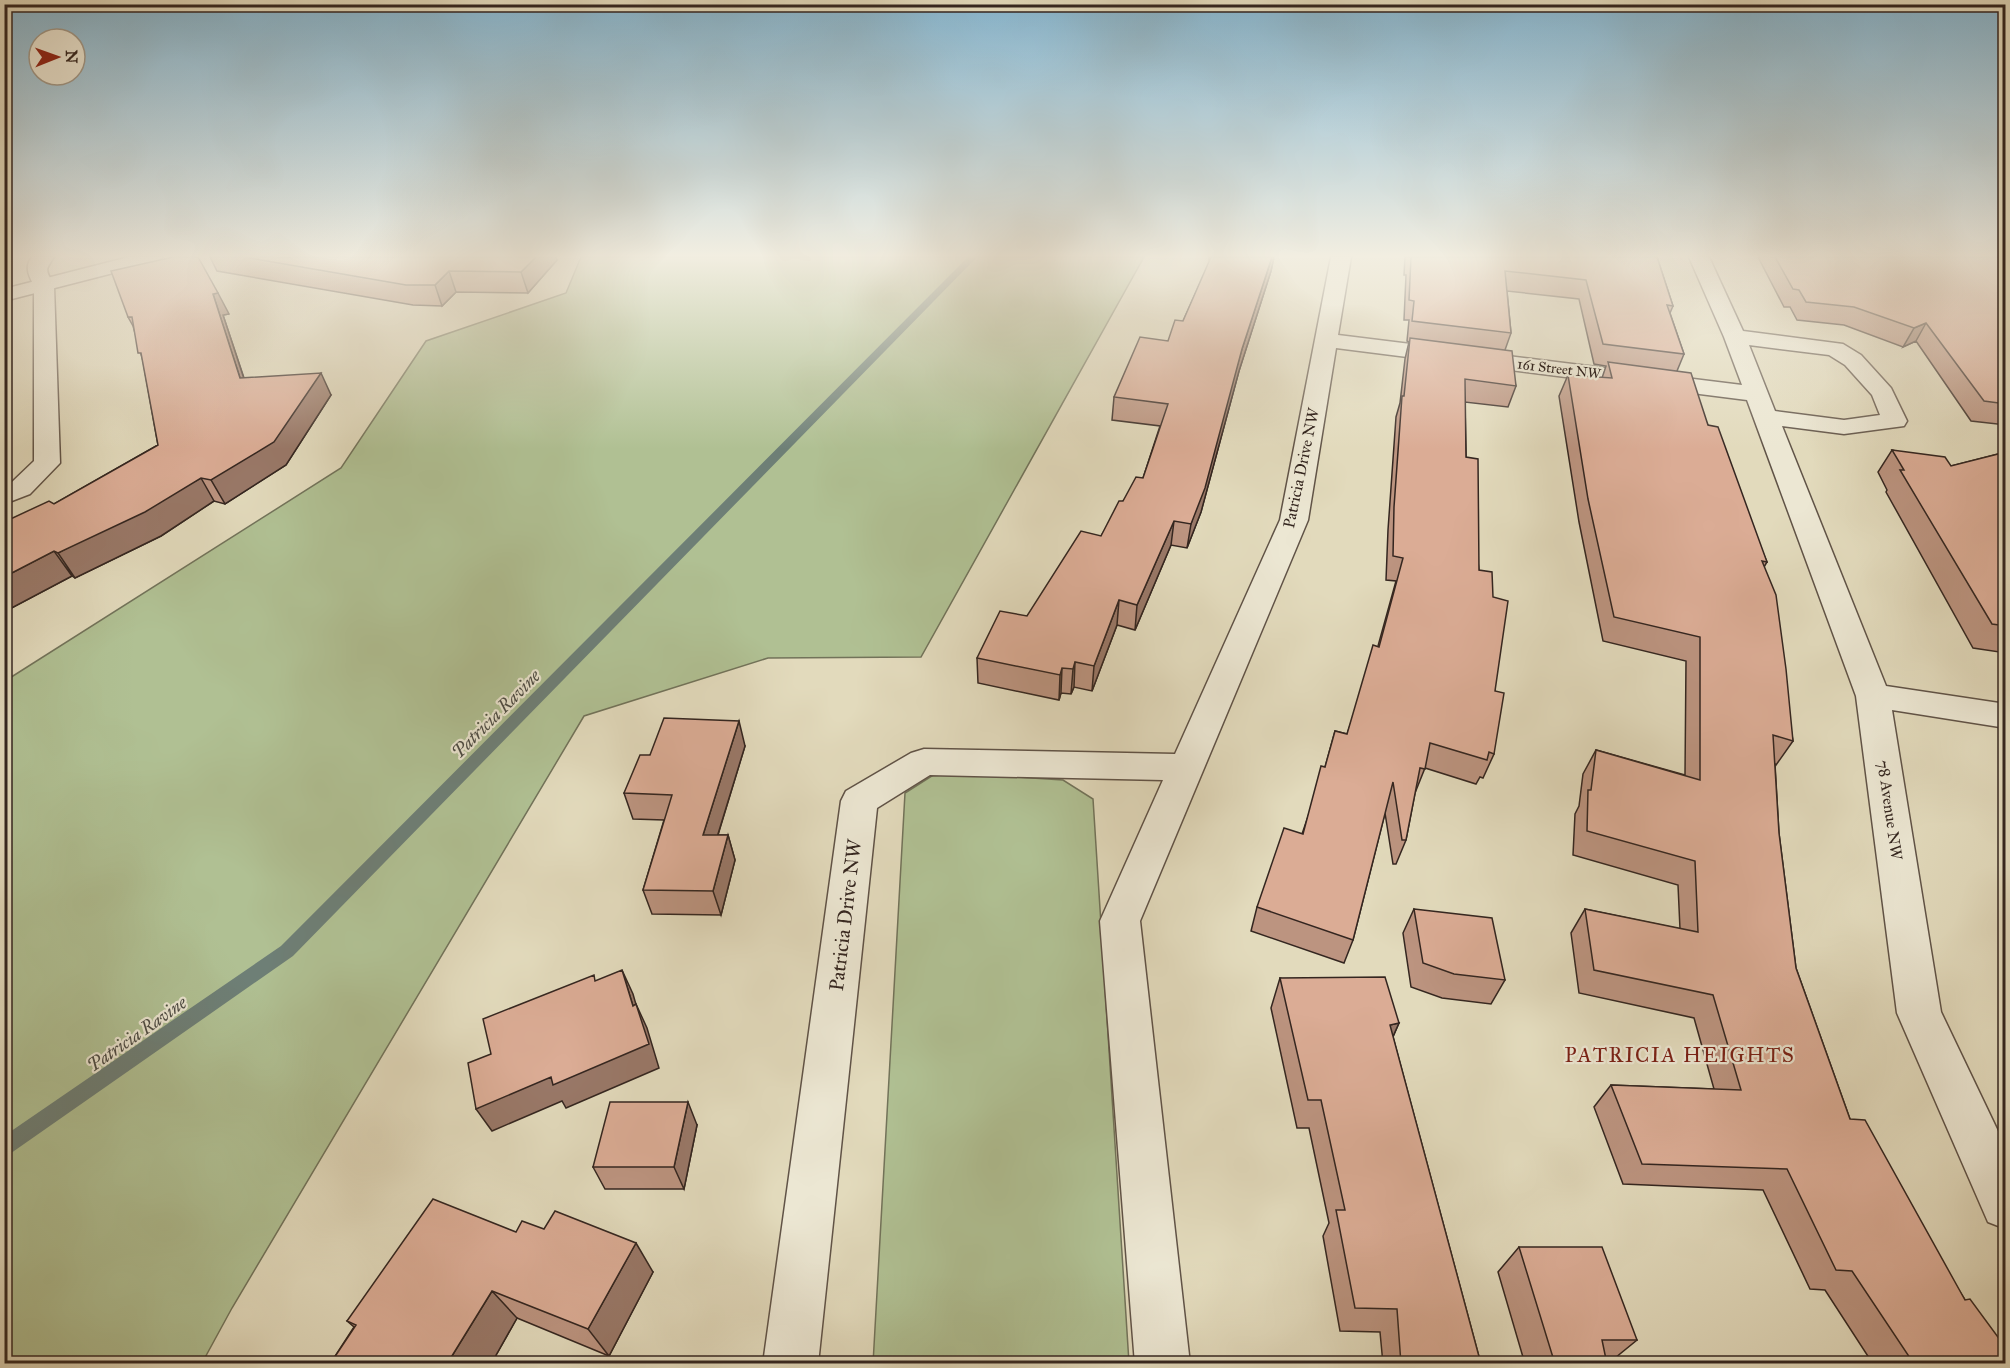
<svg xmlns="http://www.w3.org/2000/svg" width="2010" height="1368" font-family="'IM FELL Great Primer',serif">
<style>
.green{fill:#b0c093;stroke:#72735a;stroke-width:1.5}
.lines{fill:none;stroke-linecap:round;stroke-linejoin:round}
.stream{fill:#6e7f76;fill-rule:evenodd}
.minor-casing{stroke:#605347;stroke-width:3}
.tertiary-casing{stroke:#605347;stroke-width:3}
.minor{fill:#ece7d3;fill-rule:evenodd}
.tertiary{fill:#ece7d3;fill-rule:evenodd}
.wall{fill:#bc9480;stroke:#342620;stroke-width:1.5}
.shaded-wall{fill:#997868;stroke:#342620;stroke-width:1.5}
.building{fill:#dbac95;stroke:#342620;stroke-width:1.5}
.labels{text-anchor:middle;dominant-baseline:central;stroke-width:4.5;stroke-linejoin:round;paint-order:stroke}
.far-street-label{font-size:14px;fill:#342620;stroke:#ece7d3}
.street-label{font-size:16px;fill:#342620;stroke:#ece7d3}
.water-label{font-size:18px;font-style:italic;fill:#4c4b44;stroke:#ece7d3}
.near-street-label{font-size:20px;fill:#342620;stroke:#ece7d3}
.near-neighbourhood-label{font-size:21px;letter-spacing:1.5px;fill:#7a1f14;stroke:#ece7d3}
</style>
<rect width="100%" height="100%" fill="#e2dabc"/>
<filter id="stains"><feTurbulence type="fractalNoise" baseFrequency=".00333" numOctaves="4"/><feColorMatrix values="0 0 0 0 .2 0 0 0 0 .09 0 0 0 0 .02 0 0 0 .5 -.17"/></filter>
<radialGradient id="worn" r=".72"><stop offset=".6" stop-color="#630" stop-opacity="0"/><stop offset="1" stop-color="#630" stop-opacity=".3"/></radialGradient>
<!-- green -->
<path class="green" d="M 581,257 L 1144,257 L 921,657 L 768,658 L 584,716 L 232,1308 L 202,1363 L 5,1363 L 5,681 L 341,468 L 426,341 L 566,293 Z
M 938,772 L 1063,780 L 1093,799 L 1129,1363 L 873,1364 L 905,793 Z"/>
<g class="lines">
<!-- stream -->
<path class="stream" d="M 968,257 L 977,257 L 293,956 L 4,1158 L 4,1136 L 281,946 Z"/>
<!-- minor casing -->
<g class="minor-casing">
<path id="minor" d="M 32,257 L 54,257 C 44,272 46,269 54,286 L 60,463 L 30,494 L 4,504 L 4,486 L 12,482 L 34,461 L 34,286 C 29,276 24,267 32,257 Z
M 1331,257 L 1351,257 L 1338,335 L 1742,385 L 1724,337 L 1689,257 L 1709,257 L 1743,331 L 1843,344 L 1861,355 L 1891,388 L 1907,421 L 1904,426 L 1844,434 L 1782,426 L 1886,686 L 2006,704 L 2006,728 L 1892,710 L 1941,1012 L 2006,1148 L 2006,1229 L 1988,1222 L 1897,1013 L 1856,696 L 1747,400 L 1336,348 L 1308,520 L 1140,921 L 1190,1364 L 1135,1364 L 1100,921 L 1163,780 L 930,775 L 877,808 L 818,1364 L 763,1364 L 841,801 L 846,791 L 911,753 L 924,749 L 1175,754 L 1280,520 ZM 1749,345 L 1829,355 L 1845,365 L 1872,395 L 1880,415 L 1844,420 L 1775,411 Z"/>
</g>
<!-- tertiary casing -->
<g class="tertiary-casing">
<path id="tertiary" d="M 129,257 L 162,257 L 160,261 L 4,301 L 4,289 Z"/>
</g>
<!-- minor -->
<use href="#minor" class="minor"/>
<!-- tertiary -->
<use href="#tertiary" class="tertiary"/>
</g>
<!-- wall -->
<path class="wall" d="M 210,257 L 536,257 L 557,260 L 528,293 L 456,292 L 442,306 L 413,305 L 217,271 Z
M 1209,257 L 1274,257 L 1271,271 L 1239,371 L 1201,512 L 1187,548 L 1171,545 L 1135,630 L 1117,625 L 1092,691 L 1074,687 L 1071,694 L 1061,693 L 1059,700 L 978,683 L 977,658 L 1027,616 L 1101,536 L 1123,501 L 1143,478 L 1160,426 L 1112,420 L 1114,397 L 1168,341 L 1183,321 L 1210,261 L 1209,260 Z
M 1405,257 L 1657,257 L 1673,306 L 1670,313 L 1684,354 L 1677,371 L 1708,425 L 1767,562 L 1764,567 L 1793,741 L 1776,765 L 1775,764 L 1779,833 L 1796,968 L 1850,1119 L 2006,1364 L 1873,1364 L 1825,1290 L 1810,1289 L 1763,1190 L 1623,1184 L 1594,1107 L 1611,1085 L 1714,1089 L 1694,1018 L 1579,993 L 1571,933 L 1585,909 L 1680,929 L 1678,885 L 1573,855 L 1575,814 L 1579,806 L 1583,774 L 1596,750 L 1685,775 L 1686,661 L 1603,641 L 1579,522 L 1559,396 L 1568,375 L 1602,378 L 1606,366 L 1594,364 L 1579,299 L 1507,291 L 1511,333 L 1505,350 L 1516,386 L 1508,407 L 1465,402 L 1466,457 L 1479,570 L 1495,691 L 1494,754 L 1483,778 L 1480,777 L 1476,784 L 1425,768 L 1415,793 L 1406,840 L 1396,864 L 1393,864 L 1385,813 L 1353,940 L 1344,963 L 1251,931 L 1257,907 L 1302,834 L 1325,767 L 1335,731 L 1347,734 L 1378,646 L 1396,581 L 1386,580 L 1388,530 L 1396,417 L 1400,403 L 1405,359 L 1409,342 L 1407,341 L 1409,320 L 1404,320 L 1406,275 L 1404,275 Z
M 1758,257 L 2006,257 L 2006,425 L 1971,421 L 1916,341 L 1903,347 L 1844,325 L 1797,320 L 1790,307 L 1784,307 Z
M 229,314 L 223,315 L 244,378 L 331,395 L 286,465 L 225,504 L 214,501 L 161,536 L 75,578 L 72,576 L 4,612 L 4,522 L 54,504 L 158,445 L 143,361 L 133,326 L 128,317 Z
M 1892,450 L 1951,466 L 2006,452 L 2006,653 L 1973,648 L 1886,492 L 1887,490 L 1878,472 Z
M 745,746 L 718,835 L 728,835 L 735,860 L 721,915 L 652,914 L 643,890 L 664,820 L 633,819 L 624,793 L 650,755 Z
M 1414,909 L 1505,980 L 1491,1004 L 1442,998 L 1411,987 L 1403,933 Z
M 1280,978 L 1399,1023 L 1393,1037 L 1481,1364 L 1383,1364 L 1380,1332 L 1340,1331 L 1323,1236 L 1329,1223 L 1309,1128 L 1297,1128 L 1271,1008 Z
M 697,1125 L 684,1189 L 605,1189 L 593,1167 Z
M 516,1232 L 653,1272 L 609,1356 L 517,1318 L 491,1364 L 330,1364 L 354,1327 L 347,1321 Z
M 1519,1247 L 1637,1340 L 1610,1362 L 1607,1362 L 1607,1364 L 1525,1364 L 1498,1272 Z"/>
<!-- shaded-wall -->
<path class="shaded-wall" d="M 536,257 L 556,257 L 557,260 L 528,293 L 521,272 Z
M 1272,257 L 1274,257 L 1271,271 L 1239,371 L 1201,512 L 1187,548 L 1191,524 L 1242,349 Z
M 449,271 L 456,292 L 442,306 L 435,285 Z
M 218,293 L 229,314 L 223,315 L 251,400 L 240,378 L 213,294 Z
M 1926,323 L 1916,341 L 1903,347 L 1914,328 Z
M 321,373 L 331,395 L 286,465 L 225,504 L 211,480 Z
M 201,478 L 214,501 L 161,536 L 75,578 L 58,553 Z
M 2006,513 L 2006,532 L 2000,515 Z
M 1174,521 L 1171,545 L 1135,630 L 1137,605 Z
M 54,551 L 72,576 L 4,612 L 4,577 Z
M 1119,600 L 1117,625 L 1092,691 L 1094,666 Z
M 1075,662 L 1074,687 L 1071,694 L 1073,669 Z
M 1062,668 L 1061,693 L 1059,700 L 1060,675 Z
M 739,721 L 745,746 L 710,860 L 703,835 Z
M 728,835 L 735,860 L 721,915 L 713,891 Z
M 622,970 L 633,994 L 643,1029 L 633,1006 Z
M 636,1004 L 647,1028 L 659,1068 L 566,1108 L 562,1101 L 492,1131 L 476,1109 Z
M 1399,1023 L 1386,1052 L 1390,1025 Z
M 688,1102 L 697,1125 L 684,1189 L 674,1167 Z
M 636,1243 L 653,1272 L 609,1356 L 588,1329 Z
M 492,1291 L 517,1318 L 491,1364 L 447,1364 Z"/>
<!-- building -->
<path class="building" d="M 173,257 L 198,257 L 218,293 L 213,294 L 240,378 L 321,373 L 274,442 L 211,480 L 201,478 L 145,512 L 58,553 L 54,551 L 4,577 L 4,522 L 49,501 L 54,504 L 158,445 L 141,353 L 138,353 L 132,317 L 128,317 L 111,271 Z
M 244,257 L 536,257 L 521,272 L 449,271 L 435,285 L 406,285 Z
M 1211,257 L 1272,257 L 1242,349 L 1205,488 L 1191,524 L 1174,521 L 1137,605 L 1119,600 L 1094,666 L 1075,662 L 1073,669 L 1062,668 L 1060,675 L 977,658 L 1000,611 L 1027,616 L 1081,531 L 1101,536 L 1119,501 L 1123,501 L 1136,477 L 1143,478 L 1168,404 L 1114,397 L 1140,337 L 1168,341 L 1175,320 L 1183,321 Z
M 1411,257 L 1657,257 L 1673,306 L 1667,305 L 1684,354 L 1603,344 L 1586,280 L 1505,271 L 1511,333 L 1412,321 L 1414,301 L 1409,300 Z
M 1775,257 L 2006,257 L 2006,404 L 1984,401 L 1926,323 L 1914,328 L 1854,307 L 1806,302 L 1799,290 L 1793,289 Z
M 1410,338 L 1512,351 L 1516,386 L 1465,379 L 1466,457 L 1478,459 L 1479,570 L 1492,572 L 1493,597 L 1508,601 L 1495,691 L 1504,693 L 1494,754 L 1489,752 L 1487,760 L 1430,743 L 1425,769 L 1420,768 L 1406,840 L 1402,840 L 1393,782 L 1353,940 L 1257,907 L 1284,828 L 1303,834 L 1321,766 L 1325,767 L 1335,731 L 1347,734 L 1373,645 L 1379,647 L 1403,558 L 1393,556 L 1394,507 L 1402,396 L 1404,396 Z
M 1608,362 L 1691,373 L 1708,425 L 1718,427 L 1767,562 L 1762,561 L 1776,595 L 1786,669 L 1793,741 L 1773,735 L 1779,833 L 1796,968 L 1850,1119 L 1865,1120 L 1965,1300 L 1970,1299 L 2006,1348 L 2006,1364 L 1914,1364 L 1852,1271 L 1836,1270 L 1787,1169 L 1642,1164 L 1611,1085 L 1741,1090 L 1713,995 L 1594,970 L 1585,909 L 1698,932 L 1695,861 L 1587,831 L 1588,790 L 1591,790 L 1596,750 L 1700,780 L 1700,637 L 1614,617 L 1588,499 L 1568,375 L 1612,378 Z
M 1892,450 L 1945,457 L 1951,466 L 2006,452 L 2006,513 L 2000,515 L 2006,524 L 2006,626 L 1992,624 L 1900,470 L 1904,470 Z
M 664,718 L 739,721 L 703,835 L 728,835 L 713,891 L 643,890 L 672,795 L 624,793 L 640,755 L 650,755 Z
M 1414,909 L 1492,918 L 1505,980 L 1454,974 L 1423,963 Z
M 622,970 L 633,1006 L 636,1004 L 649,1044 L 553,1085 L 551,1077 L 476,1109 L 468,1063 L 491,1054 L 483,1019 L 594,975 L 595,981 Z
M 1385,977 L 1399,1023 L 1390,1025 L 1481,1364 L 1401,1364 L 1397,1309 L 1355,1308 L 1336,1210 L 1345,1210 L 1321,1100 L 1308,1100 L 1280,978 Z
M 610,1102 L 688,1102 L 674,1167 L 593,1167 Z
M 433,1199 L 516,1232 L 522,1221 L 544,1229 L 555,1211 L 636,1243 L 588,1329 L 492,1291 L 447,1364 L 330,1364 L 356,1325 L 347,1321 Z
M 1519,1247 L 1602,1247 L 1637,1340 L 1602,1340 L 1607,1364 L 1555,1364 Z"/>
<!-- sky -->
<linearGradient id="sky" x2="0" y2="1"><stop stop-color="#87b7d1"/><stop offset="0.57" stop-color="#f2eee1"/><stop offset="1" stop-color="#f2eee1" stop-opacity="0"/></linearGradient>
<rect width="2010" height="449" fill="url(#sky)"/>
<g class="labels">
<!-- far-street labels -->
<g class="far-street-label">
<text transform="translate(1559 369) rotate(7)">161 Street NW</text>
</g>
<!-- street labels -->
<g class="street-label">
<text transform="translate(1301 468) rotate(-78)">Patricia Drive NW</text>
<text transform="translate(1890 810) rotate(82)">78 Avenue NW</text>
</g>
<!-- water labels -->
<g class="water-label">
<text transform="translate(496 714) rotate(-45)">Patricia Ravine</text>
<text transform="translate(137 1034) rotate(-35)">Patricia Ravine</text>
</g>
<!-- near-street labels -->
<g class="near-street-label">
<text transform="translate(845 915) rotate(-83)">Patricia Drive NW</text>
</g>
<!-- near-neighbourhood labels -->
<g class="near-neighbourhood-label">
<text x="1680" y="1055">PATRICIA HEIGHTS</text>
</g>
</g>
<!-- margin -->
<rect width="2010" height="1368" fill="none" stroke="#e2dabc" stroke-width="24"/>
<rect x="6" y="6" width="1998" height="1356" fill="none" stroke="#342620" stroke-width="3"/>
<rect x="12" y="12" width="1986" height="1344" fill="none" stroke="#342620" stroke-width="1.5"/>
<!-- north arrow -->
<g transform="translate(57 57) rotate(89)"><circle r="28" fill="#ece7d3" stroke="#a29a8b" stroke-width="1.5"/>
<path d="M0-4.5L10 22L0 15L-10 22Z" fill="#8f2418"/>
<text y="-9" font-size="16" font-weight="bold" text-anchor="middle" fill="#342620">N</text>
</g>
<rect width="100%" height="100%" filter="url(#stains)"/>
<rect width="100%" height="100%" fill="url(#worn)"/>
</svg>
